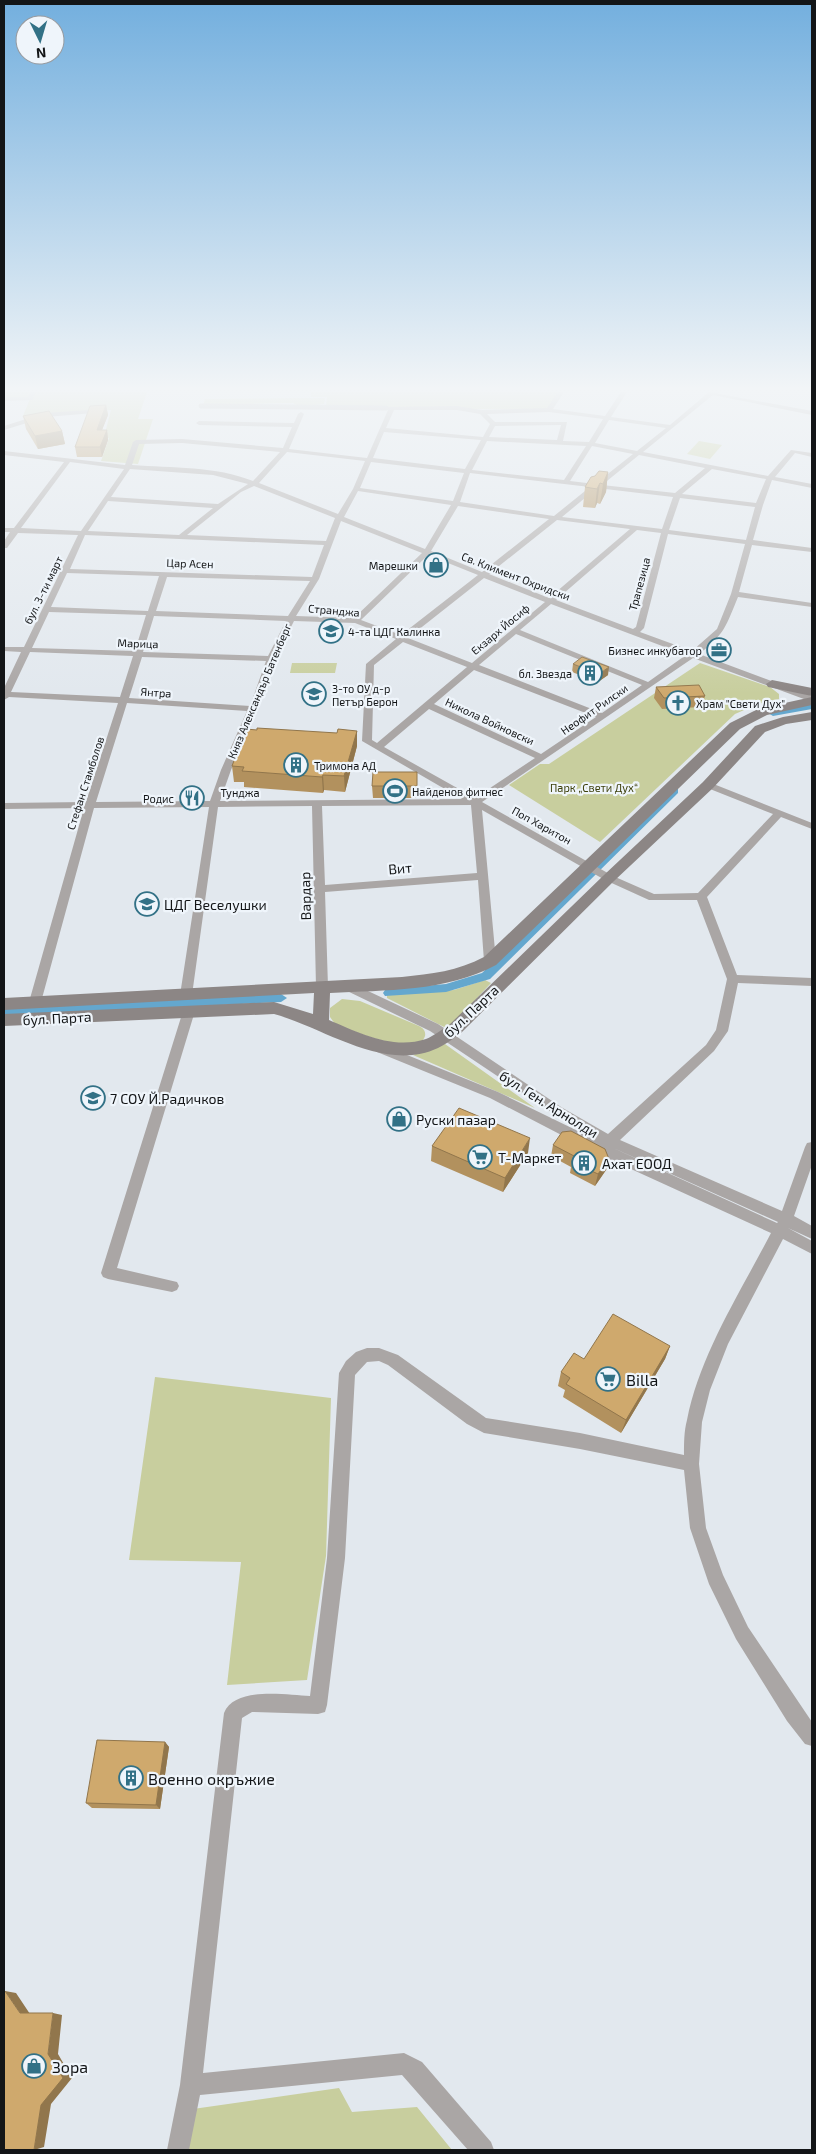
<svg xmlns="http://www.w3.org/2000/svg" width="816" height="2154" font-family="'Exo 2',sans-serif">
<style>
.green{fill:#c8ce9e}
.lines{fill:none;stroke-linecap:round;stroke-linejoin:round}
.canal{fill:#64a7ce;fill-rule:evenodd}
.pedestrian{stroke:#aaa6a5;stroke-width:5}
.minor{fill:#aaa6a5;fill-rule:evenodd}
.secondary{fill:#8c8685;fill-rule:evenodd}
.wall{fill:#b2915e}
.shaded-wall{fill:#91764c}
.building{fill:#cfa96d;stroke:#91764c}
.labels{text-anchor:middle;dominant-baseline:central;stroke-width:4.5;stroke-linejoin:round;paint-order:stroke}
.far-street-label{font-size:11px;fill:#131517;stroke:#eff5fb}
.far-poi-label{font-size:11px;fill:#131517;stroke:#eff5fb;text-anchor:start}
.far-park-label{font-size:11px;fill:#3d400c;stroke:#eff5fb}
.street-label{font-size:14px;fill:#131517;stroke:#eff5fb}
.poi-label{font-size:14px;fill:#131517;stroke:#eff5fb;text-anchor:start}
.near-poi-label{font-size:16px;fill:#131517;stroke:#eff5fb;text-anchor:start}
</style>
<rect width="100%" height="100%" fill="#e2e8ee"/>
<!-- green -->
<path class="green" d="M 4,392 L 147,392 L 138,419 L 153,419 L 138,464 L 101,461 L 109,438 L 104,437 L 111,410 L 23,416 L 30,399 L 4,399 Z
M 311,392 L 561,392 L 549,410 L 326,407 L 327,397 L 311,397 Z
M 325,398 L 324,404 L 314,405 L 313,406 L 300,407 L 293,403 L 203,405 L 205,399 Z
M 699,441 L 722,445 L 710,459 L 687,454 Z
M 292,663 L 337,663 L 335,673 L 290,673 Z
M 700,663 L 770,687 L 779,694 L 779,699 L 758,704 L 735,714 L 600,842 L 509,785 L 540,764 L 549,764 Z
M 485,980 L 491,983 L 448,1029 L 387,998 L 387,995 L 454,990 Z
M 342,999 L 360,1001 L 419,1026 C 423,1028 426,1031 425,1036 C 418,1059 348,1029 335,1024 L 330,1017 L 330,1008 Z
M 445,1044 L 535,1108 L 413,1055 Z
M 155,1377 L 331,1398 L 326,1556 L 307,1680 L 227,1685 L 241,1562 L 129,1560 Z
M 339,2088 L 352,2112 L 417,2107 L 452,2150 L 185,2150 L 193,2109 Z"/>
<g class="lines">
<!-- canal -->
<path class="canal" d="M 812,703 L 812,709 L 773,716 L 768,713 L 773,710 Z
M 675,788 L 678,789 L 678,793 L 490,979 L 446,992 L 385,996 L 383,993 L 385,990 L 389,989 L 446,984 L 482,973 L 672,789 Z
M 281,994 L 287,998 L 281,1002 L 4,1016 L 4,1008 Z"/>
<!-- pedestrian -->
<path class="pedestrian" d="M 201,406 L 386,408"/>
<!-- minor -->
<path class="minor" d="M 30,392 L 36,392 L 32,400 L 4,401 L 4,397 L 28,397 Z
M 558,392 L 564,392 L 553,409 L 605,416 L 621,392 L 627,392 L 611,417 L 670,425 L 709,392 L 812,411 L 812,415 L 713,395 L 643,452 L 768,476 L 791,450 L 812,453 L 812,457 L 795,453 L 775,477 L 812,484 L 812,488 L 772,480 L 763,505 L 753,540 L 812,548 L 812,552 L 752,545 L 739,592 L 812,603 L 812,607 L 738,597 C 726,626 725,634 699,654 L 812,696 L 812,702 L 693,658 L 482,802 L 613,876 L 654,894 L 698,893 L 773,814 L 705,787 L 705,783 L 711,783 L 812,823 L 812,829 L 781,817 L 707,897 L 737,975 L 812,978 L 812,986 L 738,983 L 728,1031 L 714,1051 L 620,1140 L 782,1211 L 805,1147 L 807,1143 L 812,1142 L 812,1165 L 794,1216 L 812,1226 L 812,1239 L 788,1228 L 812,1241 L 812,1254 L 783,1239 L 728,1344 L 710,1390 L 702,1422 L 699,1464 L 706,1528 L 723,1575 L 748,1627 L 812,1722 L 812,1746 L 805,1744 L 787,1721 L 736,1639 L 709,1584 L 690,1528 L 684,1470 L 580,1449 L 484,1433 L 467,1424 L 388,1365 L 379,1361 L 367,1362 L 355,1375 L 345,1558 L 327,1705 L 325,1712 L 318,1714 L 252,1712 L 242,1718 L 203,2073 L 404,2053 L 422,2062 L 491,2142 L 494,2150 L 468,2150 L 402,2075 L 200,2095 L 189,2150 L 167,2150 L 180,2085 L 224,1713 C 235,1686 286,1695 310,1696 L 327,1558 L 339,1373 L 346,1361 L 356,1352 L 367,1348 L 379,1348 L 398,1355 L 486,1418 L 580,1433 L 684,1455 C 684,1443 684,1431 687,1420 C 700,1354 740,1293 771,1233 L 596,1153 L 490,1098 L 377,1052 L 375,1049 L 377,1046 L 385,1046 L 498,1092 L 584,1134 L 430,1031 L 343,989 L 341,986 L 343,983 L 351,983 L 438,1024 L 561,1107 L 608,1134 L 706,1045 L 716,1030 L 727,979 L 697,900 L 649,900 L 605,880 L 482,810 L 496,961 L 494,964 L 486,964 L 484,961 L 478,880 L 325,892 L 328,987 L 322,991 L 316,987 L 312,806 L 218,807 L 192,995 L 186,999 L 180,995 L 209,807 L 94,808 L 41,1002 L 35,1006 L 31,1005 L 29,1002 L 84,808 L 4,809 L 4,803 L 86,802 L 118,703 L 9,697 L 4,700 L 4,688 L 21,652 L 4,651 L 4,647 L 24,647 L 78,535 L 18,533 L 7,548 L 4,548 L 4,541 L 10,532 L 4,532 L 4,528 L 14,528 L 64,462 L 4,455 L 4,451 L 125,465 L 133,442 L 136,440 L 182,439 L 283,448 L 292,427 L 199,425 L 196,423 L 199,421 L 294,423 L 298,414 L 301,412 L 304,414 L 289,449 L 367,458 L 388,410 L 384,409 L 384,407 L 457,406 L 482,410 L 547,408 ZM 394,410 L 457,410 L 480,414 L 490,424 L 483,437 L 386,428 ZM 549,412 L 603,419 L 589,442 L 563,441 L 567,422 L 495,422 L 487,414 ZM 609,420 L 666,428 L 637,451 L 595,443 ZM 561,425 L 557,440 L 489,437 L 495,426 ZM 384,432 L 481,440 L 465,469 L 373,458 ZM 487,441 L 586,446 L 564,480 L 472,470 ZM 182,443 L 280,452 L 253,481 C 216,466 172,468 132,465 L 139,444 ZM 592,446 L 633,454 L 595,484 L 570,481 ZM 287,452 L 365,461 L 353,489 L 338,514 L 259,483 ZM 639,455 L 705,468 L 675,493 L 602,485 ZM 70,462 L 124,469 L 81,531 L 21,528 ZM 371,462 L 464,473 L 453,501 L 360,488 ZM 130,469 L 213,475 L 248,484 L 218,504 L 111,497 ZM 712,469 L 766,479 L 756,503 L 682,494 ZM 470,473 L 590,487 L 554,516 L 460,502 ZM 254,486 L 335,518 L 326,541 L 187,535 L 241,492 ZM 597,488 L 673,497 L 662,529 L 562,517 ZM 358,491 L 451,505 L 425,549 L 344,517 ZM 680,498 L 755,507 L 746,540 L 669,530 ZM 108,501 L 213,508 L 179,535 L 88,531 ZM 458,506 L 549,519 L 482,572 L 431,551 ZM 557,520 L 630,529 L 549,598 L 489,574 ZM 341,521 L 422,553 L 354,618 L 296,616 L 319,579 ZM 637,530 L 661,533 L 636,627 L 633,629 L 556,600 ZM 668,534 L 745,544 L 731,594 L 717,629 L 692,651 L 640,632 L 644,628 ZM 85,535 L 324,545 L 312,577 L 70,569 ZM 428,555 L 478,575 L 401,635 L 361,620 ZM 67,573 L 159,576 L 148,611 L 51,607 ZM 167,577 L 310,581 L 288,616 L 156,611 ZM 484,578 L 545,602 L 472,663 L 408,638 ZM 551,604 L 686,655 L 648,682 L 520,630 ZM 49,612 L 146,615 L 135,651 L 32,648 ZM 154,616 L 286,621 L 268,656 L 143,652 ZM 294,621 L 355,623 L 396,639 L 366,664 L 362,741 L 462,799 L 220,801 L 231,770 L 257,709 L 275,659 ZM 516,634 L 642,685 L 602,713 L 479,665 ZM 403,642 L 467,667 L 377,743 L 372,740 L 374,665 ZM 30,652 L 133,656 L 120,697 L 11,692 ZM 142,657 L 266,661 L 250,706 L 129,698 ZM 474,670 L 596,717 L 541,754 L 434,704 ZM 127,703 L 247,711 L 221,770 L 210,801 L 96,802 ZM 429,709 L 535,758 L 475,798 L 384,747 ZM 471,805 L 477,873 L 325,885 L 322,806 ZM 611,1147 L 778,1222 L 777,1223 Z
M 104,409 L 106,412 L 46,417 L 4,430 L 4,426 L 45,413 Z
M 189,1007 L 195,1011 L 117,1268 L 177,1282 L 179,1286 L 177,1290 L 172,1292 L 108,1279 L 103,1277 L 101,1273 L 183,1011 Z"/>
<!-- secondary -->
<path class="secondary" d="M 772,680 L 812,688 L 812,696 L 768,687 L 766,684 Z
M 812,697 L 812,705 L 767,715 L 740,729 L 496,965 C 446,992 385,990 330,993 L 329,1020 C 359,1033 393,1050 426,1039 C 434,1036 442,1029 449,1025 L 604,875 L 703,782 L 755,726 L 783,717 L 812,712 L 812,720 L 786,724 L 765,732 L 713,788 L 614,881 L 461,1033 C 454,1038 446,1044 438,1048 C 384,1073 325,1028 274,1014 L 4,1026 L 4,1014 L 274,1002 L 313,1014 L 314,993 L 4,1010 L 4,998 L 402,977 C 431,974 458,971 484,957 L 730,723 L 758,709 Z"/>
</g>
<!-- wall -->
<path class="wall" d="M 106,405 L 108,415 L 102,430 L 107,430 L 108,440 L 102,457 L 77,457 L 75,447 Z
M 23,416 L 62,431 L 65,444 L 38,449 L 26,429 Z
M 608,472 L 606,492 L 600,504 L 597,503 L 595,508 L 583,507 L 585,487 Z
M 573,664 L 608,675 L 598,682 L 572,672 Z
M 656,687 L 705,696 L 702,707 L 662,709 L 654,698 Z
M 357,731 L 357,746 L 345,792 L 324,790 L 323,793 L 244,787 L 244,782 L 234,782 L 232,766 L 337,733 Z
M 417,772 L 417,798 L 373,798 L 372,786 Z
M 553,1145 L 609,1159 L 606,1170 L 595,1186 L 570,1173 L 571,1167 L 551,1156 Z
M 432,1146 L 528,1153 L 503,1192 L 431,1161 Z
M 670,1346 L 665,1359 L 621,1433 L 563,1397 L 565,1390 L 558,1386 L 561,1372 L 584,1359 Z
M 165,1742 L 169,1747 L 160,1809 L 92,1808 L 86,1803 Z"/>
<!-- shaded-wall -->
<path class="shaded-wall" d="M 106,405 L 108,415 L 98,440 L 97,430 Z
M 107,430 L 108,440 L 102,457 L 100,447 Z
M 62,431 L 65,444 L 38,449 L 35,436 Z
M 608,472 L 606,492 L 600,504 L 603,484 Z
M 600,483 L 597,503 L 595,508 L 597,489 Z
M 609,667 L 608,675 L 598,682 L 599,674 Z
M 357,731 L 357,746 L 345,792 L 344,776 Z
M 323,775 L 324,790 L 323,793 L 322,777 Z
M 530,1138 L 528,1153 L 503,1192 L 505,1178 Z
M 609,1159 L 606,1170 L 595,1186 L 598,1174 Z
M 670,1346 L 665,1359 L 621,1433 L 626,1420 Z
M 165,1742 L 169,1747 L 160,1809 L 156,1805 Z
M 5,1991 L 16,1993 L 30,2014 L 20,2013 Z
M 53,2013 L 62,2015 L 58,2054 L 72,2078 L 51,2104 L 44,2147 L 34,2150 L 48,2054 Z"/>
<!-- building -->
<path class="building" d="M 106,405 L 97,430 L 107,430 L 100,447 L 75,447 L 90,406 Z
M 49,411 L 62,431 L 35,436 L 23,416 Z
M 599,471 L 608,472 L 603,484 L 600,483 L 597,489 L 585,487 L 591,477 L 595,476 Z
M 582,657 L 609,667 L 599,674 L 573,664 Z
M 699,685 L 705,696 L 664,698 L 656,687 Z
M 257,728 L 337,733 L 338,729 L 357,731 L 344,776 L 323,775 L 322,777 L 242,771 L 244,767 L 232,766 L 246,729 L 257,730 Z
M 373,772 L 417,772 L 417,786 L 372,786 Z
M 459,1108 L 530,1138 L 505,1178 L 432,1146 Z
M 571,1131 L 605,1149 L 609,1159 L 598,1174 L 572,1162 L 576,1157 L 553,1145 L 562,1132 Z
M 613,1314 L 670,1346 L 626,1420 L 566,1384 L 570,1378 L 561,1372 L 574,1353 L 584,1359 Z
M 97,1740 L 165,1742 L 156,1805 L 86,1803 Z
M 5,1991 L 20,2013 L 53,2013 L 48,2054 L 63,2078 L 41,2105 L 34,2150 L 4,2150 L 4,1993 Z"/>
<!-- sky -->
<linearGradient id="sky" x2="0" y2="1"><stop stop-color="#73afde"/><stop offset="0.56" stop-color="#f2f5f7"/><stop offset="1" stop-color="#f2f5f7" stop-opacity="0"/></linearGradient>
<rect width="816" height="694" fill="url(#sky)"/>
<!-- icons -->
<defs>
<g id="shop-ring" transform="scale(1.25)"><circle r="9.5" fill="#eff5fb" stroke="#327186" stroke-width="1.5"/><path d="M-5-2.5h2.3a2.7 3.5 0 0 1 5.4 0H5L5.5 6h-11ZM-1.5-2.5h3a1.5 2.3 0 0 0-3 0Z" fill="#327186"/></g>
<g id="school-ring" transform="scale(1.25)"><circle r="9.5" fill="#eff5fb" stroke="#327186" stroke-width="1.5"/><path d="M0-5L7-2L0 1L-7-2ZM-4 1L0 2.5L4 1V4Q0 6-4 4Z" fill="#327186"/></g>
<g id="office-ring" transform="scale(1.25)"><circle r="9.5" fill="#eff5fb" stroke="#327186" stroke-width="1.5"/><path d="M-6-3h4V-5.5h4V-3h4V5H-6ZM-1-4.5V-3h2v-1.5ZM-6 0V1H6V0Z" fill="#327186"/></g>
<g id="building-ring" transform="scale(1.25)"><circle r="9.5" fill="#eff5fb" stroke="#327186" stroke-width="1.5"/><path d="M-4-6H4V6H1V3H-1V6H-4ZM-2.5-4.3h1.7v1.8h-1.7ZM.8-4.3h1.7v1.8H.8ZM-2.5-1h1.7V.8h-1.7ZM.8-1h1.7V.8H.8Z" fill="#327186"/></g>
<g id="church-ring" transform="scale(1.25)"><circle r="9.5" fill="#eff5fb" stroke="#327186" stroke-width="1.5"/><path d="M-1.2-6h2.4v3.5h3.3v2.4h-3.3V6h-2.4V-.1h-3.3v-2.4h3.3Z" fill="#327186"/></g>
<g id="stadium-ring" transform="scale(1.25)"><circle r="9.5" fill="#eff5fb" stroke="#327186" stroke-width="1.5"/><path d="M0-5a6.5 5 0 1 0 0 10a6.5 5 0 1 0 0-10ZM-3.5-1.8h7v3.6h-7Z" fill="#327186"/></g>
<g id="restaurant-ring" transform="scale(1.25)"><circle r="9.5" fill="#eff5fb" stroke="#327186" stroke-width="1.5"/><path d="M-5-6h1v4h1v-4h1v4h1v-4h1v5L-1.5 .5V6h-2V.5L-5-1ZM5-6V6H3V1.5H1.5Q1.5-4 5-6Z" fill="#327186"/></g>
<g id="supermarket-ring" transform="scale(1.25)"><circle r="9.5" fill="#eff5fb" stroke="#327186" stroke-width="1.5"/><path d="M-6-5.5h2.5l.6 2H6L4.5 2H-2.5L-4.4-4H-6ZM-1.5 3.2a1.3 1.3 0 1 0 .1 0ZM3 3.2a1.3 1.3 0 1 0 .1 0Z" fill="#327186"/></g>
</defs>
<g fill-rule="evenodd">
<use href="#shop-ring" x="436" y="565"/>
<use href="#school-ring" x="331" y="631"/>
<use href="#office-ring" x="719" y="650"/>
<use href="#building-ring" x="590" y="673"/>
<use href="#school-ring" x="314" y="694"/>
<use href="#church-ring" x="678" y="703"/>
<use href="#building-ring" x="296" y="765"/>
<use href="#stadium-ring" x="395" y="791"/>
<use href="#restaurant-ring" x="192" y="798"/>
<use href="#school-ring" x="147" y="904"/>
<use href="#school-ring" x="93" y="1098"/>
<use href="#shop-ring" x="399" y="1119"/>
<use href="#supermarket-ring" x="480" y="1157"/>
<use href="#building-ring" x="584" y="1163"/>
<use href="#supermarket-ring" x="608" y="1379"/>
<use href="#building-ring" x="131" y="1778"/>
<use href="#shop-ring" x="34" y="2066"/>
</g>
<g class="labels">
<!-- far-street labels -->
<g class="far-street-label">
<text transform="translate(190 563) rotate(2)">Цар Асен</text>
<text transform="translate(516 576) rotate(21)">Св. Климент Охридски</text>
<text transform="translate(639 584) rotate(-75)">Трапезица</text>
<text transform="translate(43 590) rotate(-64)">бул. 3-ти март</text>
<text transform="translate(334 610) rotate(5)">Странджа</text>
<text transform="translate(500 629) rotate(-40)">Екзарх Йосиф</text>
<text transform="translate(138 643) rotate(2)">Марица</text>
<text transform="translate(259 691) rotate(-67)">Княз Александър Батенберг</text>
<text transform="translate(156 692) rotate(4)">Янтра</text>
<text transform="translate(594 709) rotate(-35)">Неофит Рилски</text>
<text transform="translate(490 721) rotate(25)">Никола Войновски</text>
<text transform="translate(85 783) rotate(-72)">Стефан Стамболов</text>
<text x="240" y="792">Тунджа</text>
<text transform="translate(542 825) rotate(29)">Поп Харитон</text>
</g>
<!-- far-poi labels -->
<g class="far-poi-label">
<text x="418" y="565" text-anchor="end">Марешки</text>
<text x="348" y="631">4-та ЦДГ Калинка</text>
<text x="702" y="650" text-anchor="end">Бизнес инкубатор</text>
<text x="572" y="673" text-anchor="end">бл. Звезда</text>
<text x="332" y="688">3-то ОУ д-р<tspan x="332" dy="13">Петър Берон</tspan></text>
<text x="696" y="703">Храм "Свети Дух"</text>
<text x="314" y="765">Тримона АД</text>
<text x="412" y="791">Найденов фитнес</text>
<text x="174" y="798" text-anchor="end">Родис</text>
</g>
<!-- far-park labels -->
<g class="far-park-label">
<text x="594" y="787">Парк „Свети Дух“</text>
</g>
<!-- street labels -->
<g class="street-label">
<text transform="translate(400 868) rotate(-5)">Вит</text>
<text transform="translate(305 896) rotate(-91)">Вардар</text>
<text transform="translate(471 1011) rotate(-43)">бул. Парта</text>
<text transform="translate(57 1018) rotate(-3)">бул. Парта</text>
<text transform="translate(549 1104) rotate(32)">бул. Ген. Арнолди</text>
</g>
<!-- poi labels -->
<g class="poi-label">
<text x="164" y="904">ЦДГ Веселушки</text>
<text x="110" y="1098">7 СОУ Й.Радичков</text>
<text x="416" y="1119">Руски пазар</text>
<text x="498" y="1157">Т-Маркет</text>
<text x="602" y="1163">Ахат ЕООД</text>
</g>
<!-- near-poi labels -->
<g class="near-poi-label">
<text x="626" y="1379">Billa</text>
<text x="148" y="1778">Военно окръжие</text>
<text x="52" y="2066">Зора</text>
</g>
</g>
<!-- border -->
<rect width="816" height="2154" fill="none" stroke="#131517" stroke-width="10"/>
<!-- north arrow -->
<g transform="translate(40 40) rotate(175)"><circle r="24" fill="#eff5fb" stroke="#979ba0"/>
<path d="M0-4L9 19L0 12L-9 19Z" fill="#327186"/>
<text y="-8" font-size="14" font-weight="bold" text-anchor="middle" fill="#131517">N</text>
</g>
</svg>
